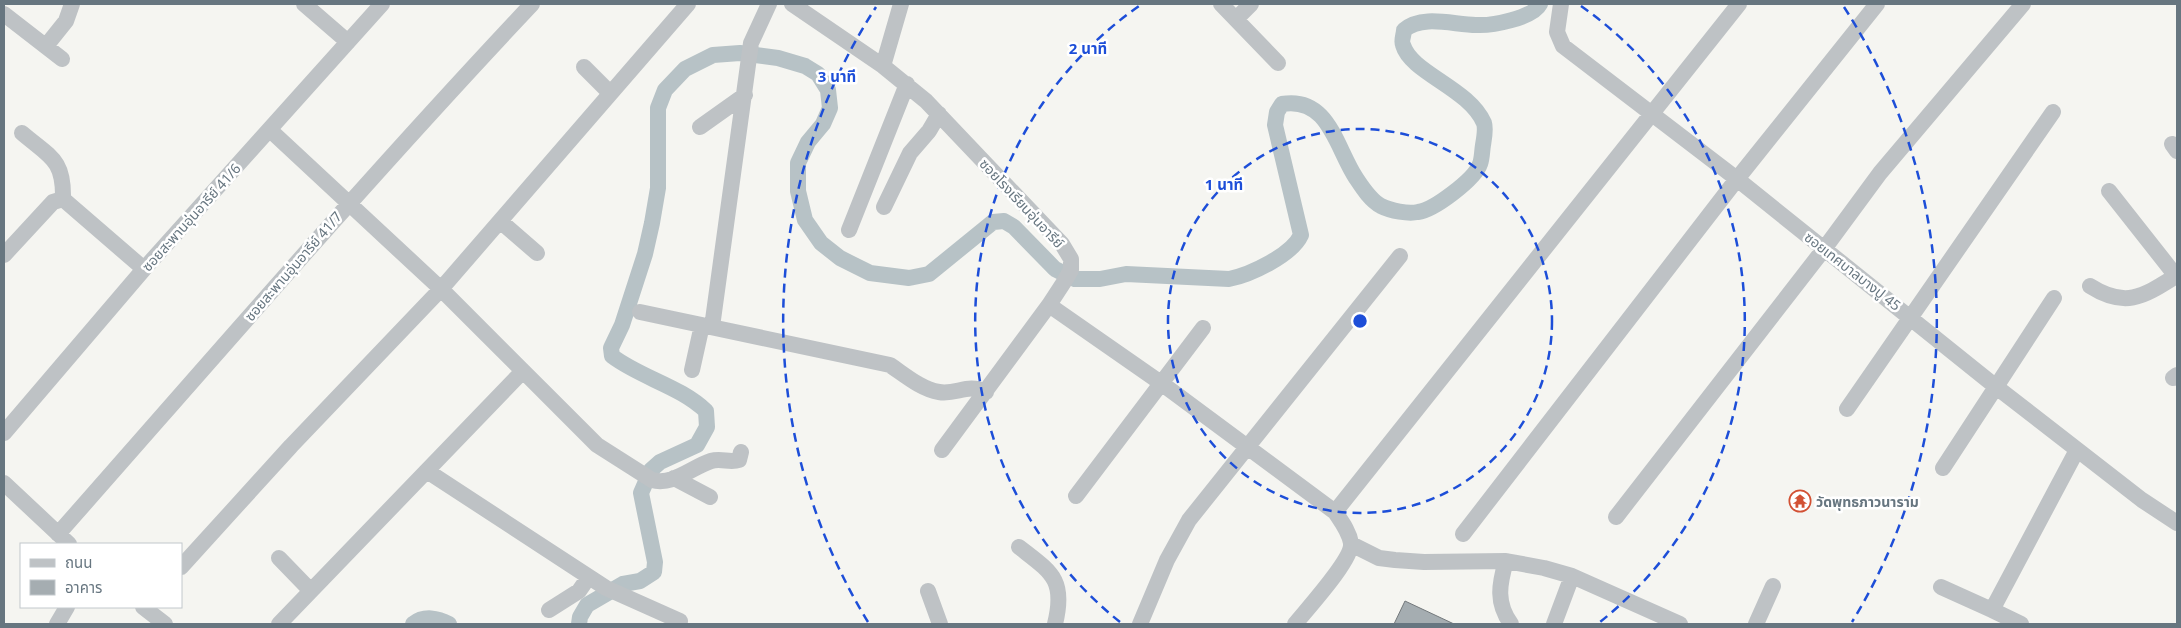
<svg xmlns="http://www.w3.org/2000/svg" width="2181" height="628" font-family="'Noto Sans','Noto Sans Thai',sans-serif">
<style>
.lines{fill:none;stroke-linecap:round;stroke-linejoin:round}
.canal{stroke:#b7c2c6;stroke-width:16}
.building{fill:#a5adb1;stroke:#74797c}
.minor{stroke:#bec2c5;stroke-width:16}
.ring{fill:none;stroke:#1d4ed8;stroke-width:2.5;stroke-dasharray:9 6}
.labels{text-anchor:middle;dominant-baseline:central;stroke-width:5;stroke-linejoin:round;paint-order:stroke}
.street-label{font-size:14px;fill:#677680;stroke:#fff}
.poi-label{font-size:14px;font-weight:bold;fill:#677680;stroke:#fff;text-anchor:start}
.centre{fill:#1d4ed8;stroke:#fff;stroke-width:2.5}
.ring-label{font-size:15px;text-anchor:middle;font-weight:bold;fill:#1d4ed8;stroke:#fff;stroke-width:5;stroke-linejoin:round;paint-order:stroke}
</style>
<rect width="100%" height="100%" fill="#f5f5f1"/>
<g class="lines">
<!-- canal -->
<path class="canal" d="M 413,624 C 424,615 438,618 449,624
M 579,624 L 580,617 L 587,605 L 623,584 L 640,581 L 654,572 L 655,562 L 641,493 L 651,470 L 660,462 L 697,445 L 707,427 L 706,411 C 680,386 641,378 612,356 L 611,348 L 622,325 L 645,254 L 652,223 L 658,188 L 658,108 L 665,90 L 685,69 L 713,55 L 740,53 L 778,58 L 805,66 L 818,74 L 828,90 L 830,108 L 823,124 L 808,142 L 798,163 L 798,191 L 805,220 L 821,243 L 840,258 L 870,273 L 909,278 L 929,274 L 993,222 L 1004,221 L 1014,227 L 1055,269 L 1075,279 L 1100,279 L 1126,274 L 1229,279 C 1250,275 1292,255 1301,235 L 1275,125 L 1277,112 L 1282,104 C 1329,96 1336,148 1356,178 C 1362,187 1370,200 1381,206 C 1391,211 1408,214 1418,212 C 1434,210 1475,179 1480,164 C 1482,159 1482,151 1483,145 C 1484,139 1486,129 1484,123 C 1469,88 1411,73 1403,45 C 1401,41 1404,34 1404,30 C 1423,14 1454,25 1476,25 C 1492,26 1533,18 1540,4"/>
</g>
<!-- building -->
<path class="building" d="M 1405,601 L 1454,624 L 1394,624 Z"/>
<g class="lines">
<!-- minor -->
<path class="minor" d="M 304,4 L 348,42
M 792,4 L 883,66 L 926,101 L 1062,244 L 1071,259 L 1071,270 L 1064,282 L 1049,305 L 942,450
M 1221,4 L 1278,63
M 1561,4 L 1557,32 L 1563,46 L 1737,179 L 1995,386 L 2142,500 L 2177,523
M 4,14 L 62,59
M 1236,19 L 1251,4
M 46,46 L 66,21 L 72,4
M 883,66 L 901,4
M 584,67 L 610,93
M 700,127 L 745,95
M 270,130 L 441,289 L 597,445 L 652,480 C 673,486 692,467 711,461 C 721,458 730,463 739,460 L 741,452
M 22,133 C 50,157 64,159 63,199
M 2172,144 L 2177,151
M 884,207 L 910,153 L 929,131 L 939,114
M 500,221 L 537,253
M 849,230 L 907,84
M 4,255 L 53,202 L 63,199 L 144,269
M 2090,286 C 2126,309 2144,296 2176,276 L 2109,191
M 1049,305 L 1161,383 L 1335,512 C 1341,521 1349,531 1351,543 C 1353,559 1307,609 1295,624
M 640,312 L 890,365 C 905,375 921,389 939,392 C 957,395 967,383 986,392
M 712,327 L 751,43 L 769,4
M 692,370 L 702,325
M 2173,378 L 2177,375
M 1847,409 L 2053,112
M 4,433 L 144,269 L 382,4
M 1943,468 L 2054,298
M 427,471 L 606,588 L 680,621
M 674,478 L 710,497
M 4,483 L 69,544
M 1076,496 L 1203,328
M 1335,512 L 1739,4
M 1616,517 L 1824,249 L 1880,173 L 2023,4
M 58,534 C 215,356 370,176 532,4
M 1463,534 L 1737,179 L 1877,4
M 1351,544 L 1379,558 L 1395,560 L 1424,562 L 1506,561 L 1544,568 L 1572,576 L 1680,624
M 1019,547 C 1051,572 1066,579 1055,624
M 279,558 L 310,590
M 1506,561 C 1499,585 1496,603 1511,624
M 181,567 L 291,446 L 441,289 L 688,4
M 1941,587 L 1992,610
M 928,591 L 940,624
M 143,607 L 165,624
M 549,610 L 579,591 L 588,578
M 57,624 L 67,607
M 279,624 L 523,371
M 1140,624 L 1167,560 L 1189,520 L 1400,256
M 1554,624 L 1572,576
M 1756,624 L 1773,586
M 2021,624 L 1992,610 L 2077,450"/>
</g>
<!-- distance rings -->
<g class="ring">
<circle cx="1360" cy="321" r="192"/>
<path d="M1120 622A385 385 0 0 1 1139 6M1581 6A385 385 0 0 1 1600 622"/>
<path d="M868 622A577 577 0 0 1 876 7M1844 7A577 577 0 0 1 1852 622"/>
</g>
<!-- icons -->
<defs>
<g id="temple-ring" transform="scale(1.125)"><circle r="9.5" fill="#fff" stroke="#d25134" stroke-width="1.5"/><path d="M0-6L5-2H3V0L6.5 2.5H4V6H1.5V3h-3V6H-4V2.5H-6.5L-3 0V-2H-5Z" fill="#d25134"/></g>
</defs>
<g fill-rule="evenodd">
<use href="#temple-ring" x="1800" y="501"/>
</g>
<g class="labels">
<!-- street labels -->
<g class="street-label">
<text transform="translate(1022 203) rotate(47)">ซอยโรงเรียนอุ่นอารีย์</text>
<text transform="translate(191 217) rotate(-48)">ซอยสะพานอุ่นอารีย์ 41/6</text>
<text transform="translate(293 266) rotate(-49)">ซอยสะพานอุ่นอารีย์ 41/7</text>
<text transform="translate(1853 271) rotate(38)">ซอยเทศบาลบางปู 45</text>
</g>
<!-- poi labels -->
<g class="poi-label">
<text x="1816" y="501">วัดพุทธภาวนาราม</text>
</g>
</g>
<circle cx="1360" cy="321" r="8" class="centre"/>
<g class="ring-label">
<text x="1088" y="54">2 นาที</text>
<text x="837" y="82">3 นาที</text>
<text x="1224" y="190">1 นาที</text>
</g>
<!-- border -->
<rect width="2181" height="628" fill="none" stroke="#677680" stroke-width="10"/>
<!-- legend -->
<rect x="20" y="543" width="162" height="65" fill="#ffffff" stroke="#c2c8cc"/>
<rect x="30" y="559" width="25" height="8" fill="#bec2c5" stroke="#c2c8cc"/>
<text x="65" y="568" font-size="15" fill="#677680">ถนน</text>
<rect x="30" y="580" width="25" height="15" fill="#a5adb1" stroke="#c2c8cc"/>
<text x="65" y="593" font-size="15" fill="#677680">อาคาร</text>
</svg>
